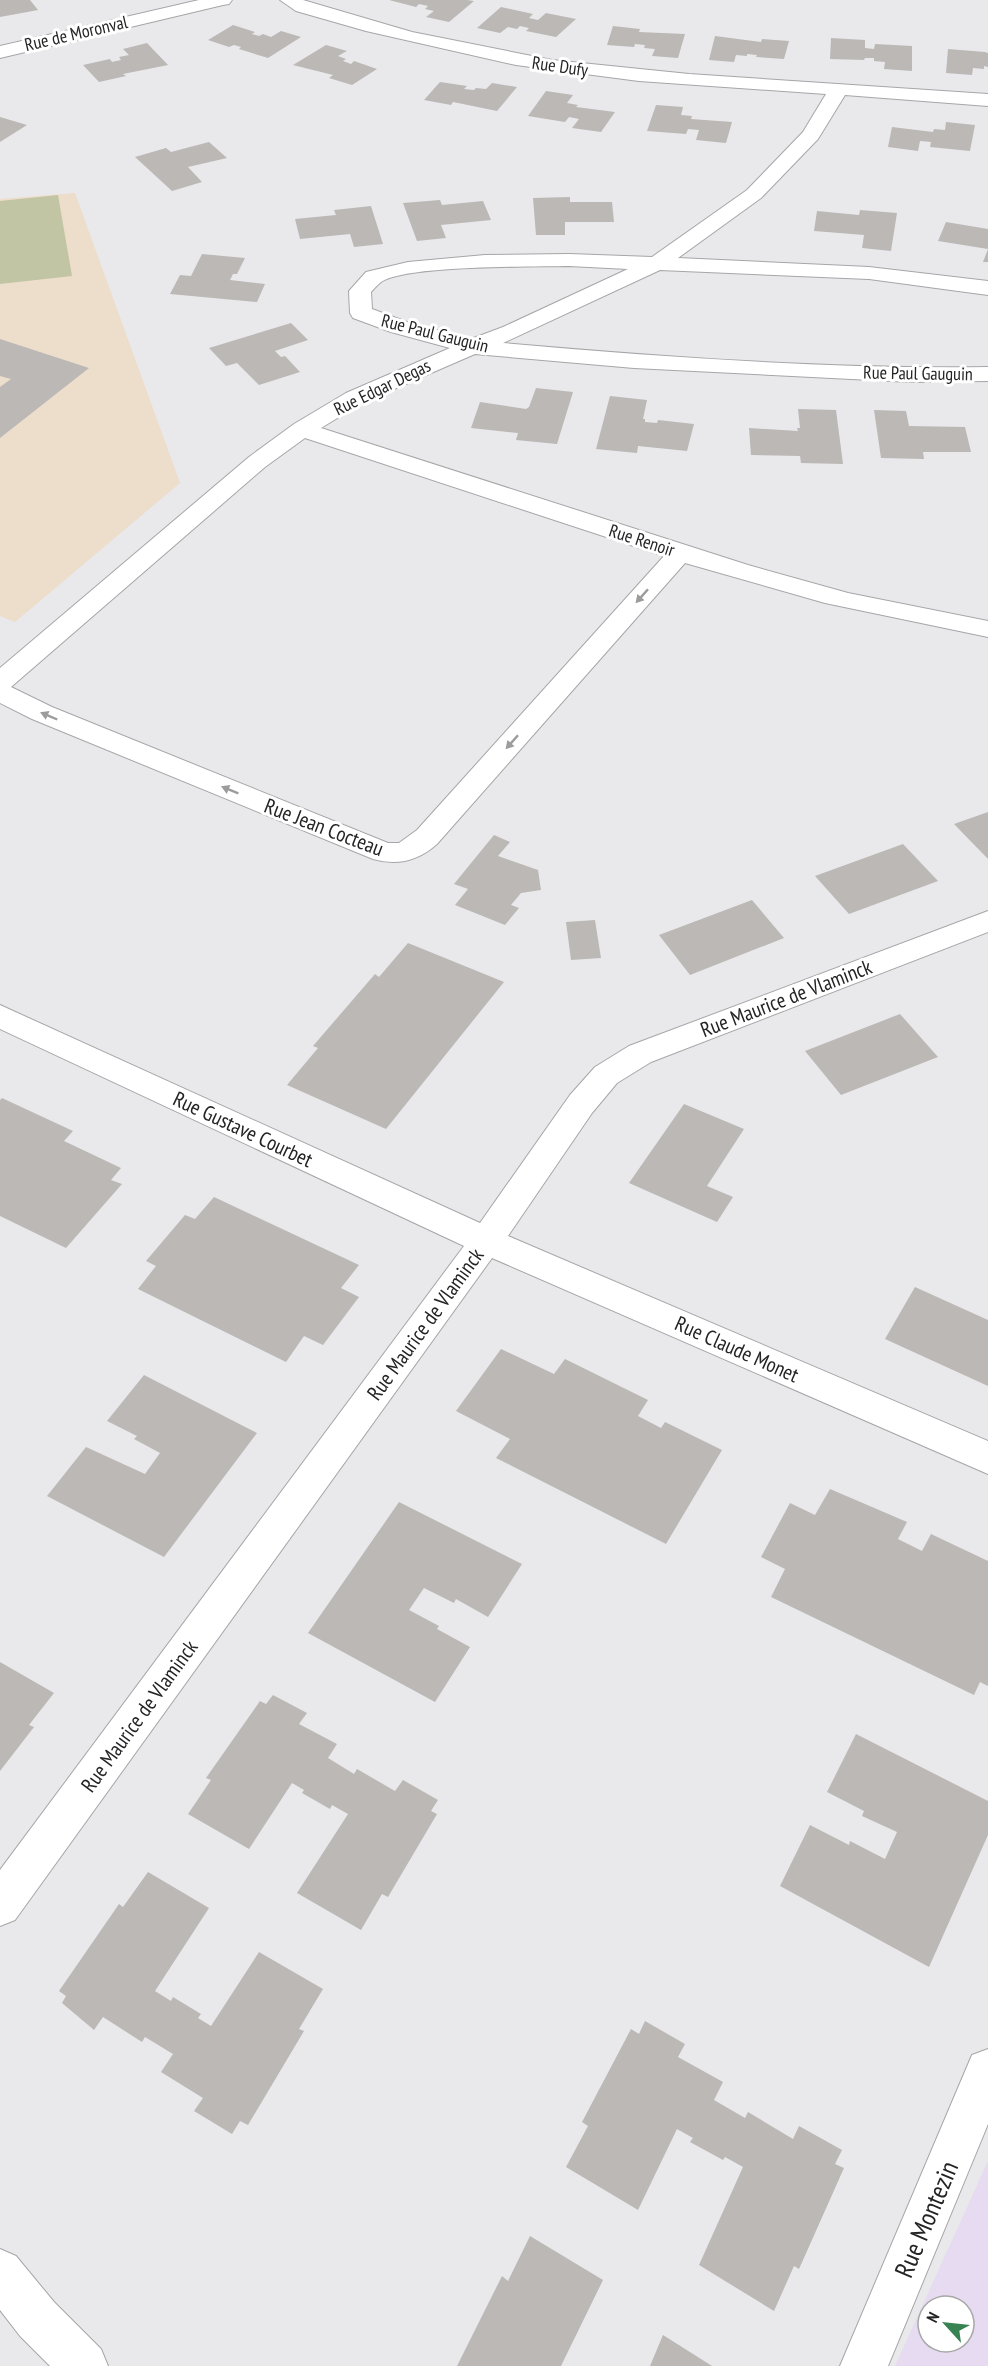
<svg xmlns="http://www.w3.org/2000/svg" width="988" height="2366" font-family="'PT Sans Narrow',sans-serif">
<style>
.commercial{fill:#e6dbf0;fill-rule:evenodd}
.education{fill:#edddcb}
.green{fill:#c1c5a4}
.building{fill:#bbb8b6}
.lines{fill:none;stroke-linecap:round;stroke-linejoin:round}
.minor-casing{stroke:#a6a6a9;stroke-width:2}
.minor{fill:#fff;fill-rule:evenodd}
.oneway{fill:#9c9c9d}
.labels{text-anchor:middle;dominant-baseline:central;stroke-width:6;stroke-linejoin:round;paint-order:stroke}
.far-street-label{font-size:18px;fill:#242425;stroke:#fff}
.street-label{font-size:21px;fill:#242425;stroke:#fff}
.near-street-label{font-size:26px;fill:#242425;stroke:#fff}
</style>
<rect width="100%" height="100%" fill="#e9e9ec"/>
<!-- commercial -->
<path class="commercial" d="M 988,2161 L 988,2366 L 895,2366 ZM 928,2306 L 964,2306 L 964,2342 L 928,2342 Z"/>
<!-- education -->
<path class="education" d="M 75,193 L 180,483 L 15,622 L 0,616 L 0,199 Z"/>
<!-- green -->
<path class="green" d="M 58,195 L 72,276 L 0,284 L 0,201 Z"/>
<!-- building -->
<path class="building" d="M 0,0 L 30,0 L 38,10 L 0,17 Z
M 389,0 L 467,0 L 474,1 L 449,22 L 426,17 L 434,11 L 425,9 L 428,6 L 419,4 L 416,7 Z
M 501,7 L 533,14 L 529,18 L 538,20 L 546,13 L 576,19 L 556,37 L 526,31 L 529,28 L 520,26 L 517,29 L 508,27 L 500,33 L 477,28 Z
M 233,25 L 255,32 L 252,34 L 259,36 L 263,34 L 271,37 L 281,31 L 301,37 L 268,58 L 239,49 L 241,47 L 234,45 L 229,47 L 208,40 Z
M 613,26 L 640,29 L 639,32 L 685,34 L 678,58 L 652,56 L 655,49 L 644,48 L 645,45 L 635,44 L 634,47 L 607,45 Z
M 715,36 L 761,42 L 762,39 L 789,41 L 784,59 L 756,57 L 757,55 L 747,54 L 747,56 L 736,55 L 734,62 L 709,60 Z
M 831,38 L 865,40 L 865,48 L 874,49 L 875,44 L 912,46 L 912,71 L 884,69 L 885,62 L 874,61 L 874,58 L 865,58 L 864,60 L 830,59 Z
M 147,43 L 168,65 L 123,74 L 126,76 L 99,82 L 83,65 L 110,59 L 112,62 L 121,60 L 119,57 L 129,55 L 123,49 Z
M 326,45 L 347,51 L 338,56 L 346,59 L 343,61 L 351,64 L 354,61 L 377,69 L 352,85 L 329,78 L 333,75 L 293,65 Z
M 948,49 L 985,52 L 988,53 L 988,67 L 984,66 L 984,69 L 973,68 L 972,75 L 946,73 Z
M 440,82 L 467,86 L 464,89 L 474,90 L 476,88 L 486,89 L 492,83 L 517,87 L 497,111 L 453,102 L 451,105 L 424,100 Z
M 546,91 L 573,95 L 567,103 L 578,105 L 576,107 L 615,112 L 601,132 L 572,128 L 579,119 L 569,117 L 565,122 L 528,116 Z
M 656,105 L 683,107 L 681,115 L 692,116 L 691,119 L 732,122 L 726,143 L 696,140 L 699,130 L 688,129 L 686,134 L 647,131 Z
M 0,117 L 27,125 L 0,142 Z
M 946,122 L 975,125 L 970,151 L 930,147 L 931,142 L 920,141 L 918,151 L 888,147 L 892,127 L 933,132 L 934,129 L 945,130 Z
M 209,142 L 227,158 L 188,167 L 202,182 L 172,191 L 135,157 L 166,148 L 171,152 Z
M 570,197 L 570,202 L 612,202 L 614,222 L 565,222 L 565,235 L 536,235 L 533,198 Z
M 440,200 L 442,205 L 483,201 L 491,220 L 441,225 L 446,238 L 417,241 L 403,203 Z
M 371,206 L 383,244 L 354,247 L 350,234 L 300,239 L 295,219 L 336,215 L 334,210 Z
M 860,210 L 897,213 L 891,251 L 862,248 L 864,235 L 814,231 L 817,211 L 859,215 Z
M 946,222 L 988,229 L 988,262 L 983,262 L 988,249 L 938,241 Z
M 202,254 L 245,258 L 237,274 L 233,274 L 230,280 L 265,284 L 257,302 L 170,294 L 180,275 L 191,276 Z
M 291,323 L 308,340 L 275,351 L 281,357 L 285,356 L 300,372 L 259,385 L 237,363 L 226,366 L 209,348 Z
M 0,339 L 89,368 L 0,438 L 0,387 L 11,379 L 0,376 Z
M 536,388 L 573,392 L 557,444 L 516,440 L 518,433 L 471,428 L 480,402 L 526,409 L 529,407 Z
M 610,396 L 647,400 L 643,419 L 645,419 L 645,422 L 657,423 L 658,420 L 694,424 L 687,451 L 638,446 L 637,453 L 596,449 Z
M 798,409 L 836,410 L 843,464 L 801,463 L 800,456 L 751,455 L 749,428 L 798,431 L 797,428 L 800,428 Z
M 874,410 L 906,411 L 909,426 L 965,427 L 971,452 L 923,452 L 924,459 L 881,458 Z
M 988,812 L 988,859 L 954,824 Z
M 494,835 L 510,842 L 498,856 L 538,870 L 541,890 L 521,893 L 511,905 L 519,908 L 505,925 L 455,905 L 468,889 L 454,884 Z
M 903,844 L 938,881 L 849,914 L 815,876 Z
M 752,900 L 784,938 L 690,975 L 659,935 Z
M 595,920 L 601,958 L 571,960 L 566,922 Z
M 408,943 L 504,982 L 386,1129 L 287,1085 L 318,1048 L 313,1046 L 375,974 L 379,977 Z
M 900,1014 L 938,1057 L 841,1095 L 805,1051 Z
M 2,1098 L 73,1131 L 64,1141 L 121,1168 L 111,1180 L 122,1184 L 66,1248 L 0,1216 L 0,1100 Z
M 684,1104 L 744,1129 L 707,1186 L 733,1197 L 717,1222 L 629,1183 Z
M 214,1197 L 359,1265 L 341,1288 L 359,1297 L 323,1345 L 304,1336 L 286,1362 L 138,1289 L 156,1266 L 146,1261 L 185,1215 L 195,1219 Z
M 915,1287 L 988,1320 L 988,1386 L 885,1339 Z
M 501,1349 L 554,1374 L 565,1359 L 648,1400 L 638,1416 L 661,1428 L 665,1422 L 722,1450 L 666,1544 L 496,1458 L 510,1439 L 456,1411 Z
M 144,1375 L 257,1433 L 164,1557 L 47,1496 L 86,1447 L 145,1474 L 160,1453 L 134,1439 L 137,1436 L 107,1421 Z
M 830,1489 L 907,1522 L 898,1539 L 922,1551 L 931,1534 L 988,1561 L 988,1686 L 980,1682 L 974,1695 L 771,1597 L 785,1569 L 761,1557 L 790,1503 L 815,1515 Z
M 399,1502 L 522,1564 L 488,1617 L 456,1599 L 454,1603 L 424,1588 L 409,1610 L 439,1626 L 437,1629 L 470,1647 L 435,1702 L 308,1633 Z
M 0,1662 L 54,1693 L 29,1725 L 34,1727 L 0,1771 Z
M 273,1695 L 307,1713 L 299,1724 L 337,1744 L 328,1758 L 354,1774 L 357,1769 L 395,1791 L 403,1780 L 438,1800 L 431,1811 L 437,1814 L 388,1897 L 382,1894 L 361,1930 L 297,1893 L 348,1814 L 332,1805 L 330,1809 L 302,1793 L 304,1790 L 292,1783 L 249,1849 L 188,1814 L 211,1780 L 206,1778 L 260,1701 L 266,1704 Z
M 856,1734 L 988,1801 L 988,1835 L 929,1967 L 780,1886 L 810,1825 L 849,1845 L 850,1841 L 885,1859 L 897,1832 L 862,1816 L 864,1811 L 827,1792 Z
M 148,1872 L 209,1908 L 155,1991 L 171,2001 L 173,1997 L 201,2014 L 198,2018 L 211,2026 L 259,1952 L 323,1989 L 299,2029 L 304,2031 L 248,2125 L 240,2121 L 232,2134 L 194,2111 L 203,2098 L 161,2072 L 173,2054 L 145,2037 L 142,2042 L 103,2017 L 94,2030 L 62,2003 L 66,1996 L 59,1991 L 119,1904 L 123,1907 Z
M 645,2021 L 685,2044 L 678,2057 L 723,2082 L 714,2100 L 745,2118 L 748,2112 L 793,2139 L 799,2126 L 842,2150 L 835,2164 L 844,2168 L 799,2269 L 794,2266 L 774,2311 L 699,2265 L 743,2167 L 725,2157 L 723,2160 L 690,2142 L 693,2138 L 677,2129 L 638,2210 L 566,2167 L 588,2126 L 582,2122 L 631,2029 L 639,2034 Z
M 530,2236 L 603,2280 L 561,2366 L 457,2366 L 502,2276 L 508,2281 Z
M 663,2335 L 712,2366 L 650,2366 Z"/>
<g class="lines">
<!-- minor casing -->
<g class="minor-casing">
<path id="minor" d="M 199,0 L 232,0 L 229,4 L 223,5 L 0,58 L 0,46 Z
M 280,0 L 303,0 L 412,32 L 552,60 L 689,74 L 988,94 L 988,106 L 845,95 L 818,139 L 761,198 L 678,258 L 869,267 L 988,281 L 988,295 L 869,279 L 660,270 L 503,343 C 664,357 826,369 988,367 L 988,381 L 911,382 L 634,368 L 475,354 L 362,403 L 321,428 L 748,565 L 848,593 L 988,621 L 988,637 L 825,603 L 685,563 L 437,844 C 418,861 397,866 373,859 L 32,719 L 0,703 L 0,668 L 249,457 L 294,424 L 346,393 L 450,348 L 391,332 L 353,318 L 350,313 L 349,291 L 366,272 L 408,262 L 485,255 L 569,254 L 652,257 L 747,190 L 803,132 L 826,94 L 639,81 L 516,65 L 366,31 L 296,11 ZM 569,266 L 628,269 L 503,327 L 471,339 L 407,322 L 372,309 L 371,292 C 374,289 377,285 381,282 C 406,265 533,267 569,266 ZM 305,438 L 664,556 L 417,830 L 399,843 L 388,843 L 52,707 L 11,687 L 265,467 Z
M 988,911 L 988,932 L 651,1062 L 617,1083 L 592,1113 L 508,1236 L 988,1441 L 988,1474 L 492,1258 L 15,1920 L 0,1926 L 0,1870 L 464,1246 L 0,1029 L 0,1005 L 480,1223 L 570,1095 L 595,1067 L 629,1046 Z
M 988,2049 L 988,2124 L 888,2366 L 840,2366 L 972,2055 Z
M 0,2249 L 16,2256 L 54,2302 L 101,2349 L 108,2366 L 50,2366 L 20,2336 L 0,2310 Z"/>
</g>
<!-- minor -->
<use href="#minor" class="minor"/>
</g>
<!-- one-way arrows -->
<defs><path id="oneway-solid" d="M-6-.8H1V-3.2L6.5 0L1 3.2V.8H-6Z" transform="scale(1.5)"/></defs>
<g class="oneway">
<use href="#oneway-solid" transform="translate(642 596) rotate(132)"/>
<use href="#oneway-solid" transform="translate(49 716) rotate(-157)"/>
<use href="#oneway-solid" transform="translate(512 742) rotate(132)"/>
<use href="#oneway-solid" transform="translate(230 790) rotate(-158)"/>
</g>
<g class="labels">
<!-- far-street labels -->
<g class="far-street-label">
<text transform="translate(76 33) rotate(-13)">Rue de Moronval</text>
<text transform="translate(560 66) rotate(8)">Rue Dufy</text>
<text transform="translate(435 333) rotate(14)">Rue Paul Gauguin</text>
<text transform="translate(918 373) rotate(1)">Rue Paul Gauguin</text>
<text transform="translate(382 387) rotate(-26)">Rue Edgar Degas</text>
<text transform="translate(642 540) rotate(18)">Rue Renoir</text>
</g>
<!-- street labels -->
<g class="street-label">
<text transform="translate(324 827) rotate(21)">Rue Jean Cocteau</text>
<text transform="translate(786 998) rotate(-21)">Rue Maurice de Vlaminck</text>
<text transform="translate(243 1129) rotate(25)">Rue Gustave Courbet</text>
<text transform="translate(425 1324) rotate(-54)">Rue Maurice de Vlaminck</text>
<text transform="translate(737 1349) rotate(24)">Rue Claude Monet</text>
<text transform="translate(139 1716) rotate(-54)">Rue Maurice de Vlaminck</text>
</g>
<!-- near-street labels -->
<g class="near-street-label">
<text transform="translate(926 2219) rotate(-67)">Rue Montezin</text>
</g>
</g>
<!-- north arrow -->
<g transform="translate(946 2324) rotate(297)"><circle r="28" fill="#ffffff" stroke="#a7a7a8" stroke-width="1.5"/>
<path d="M0-4.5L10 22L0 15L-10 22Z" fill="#378352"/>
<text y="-9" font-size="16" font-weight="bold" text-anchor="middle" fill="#242425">N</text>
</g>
</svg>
